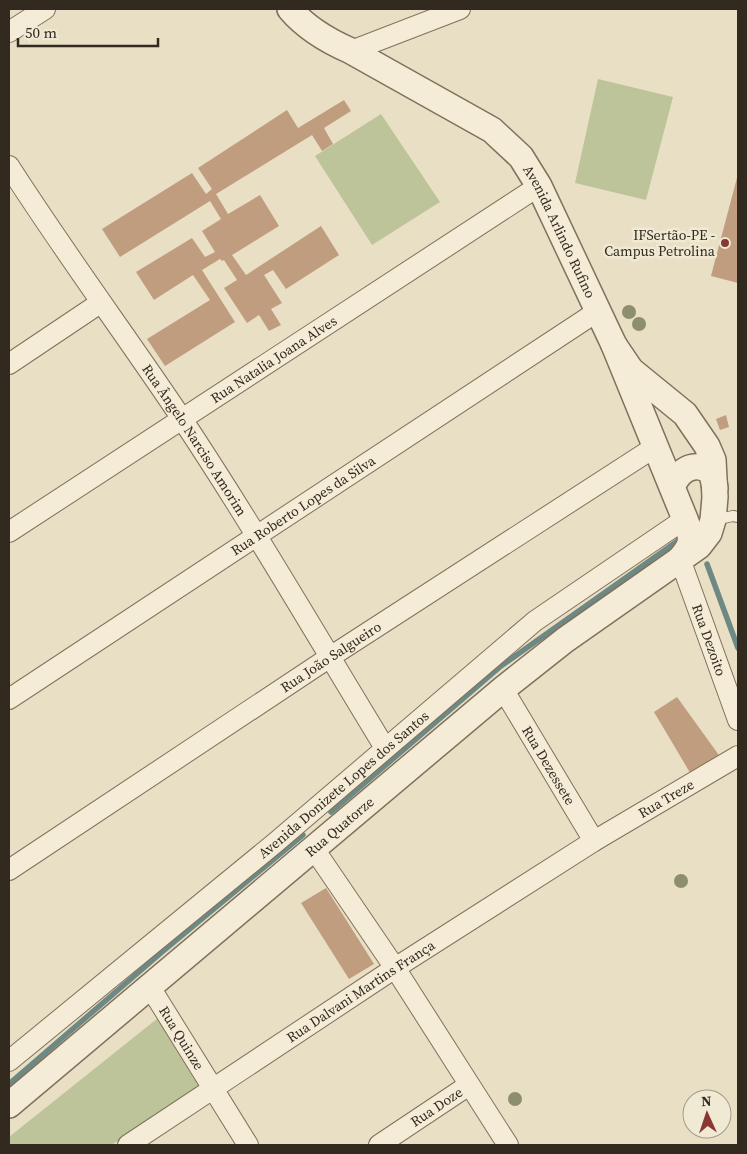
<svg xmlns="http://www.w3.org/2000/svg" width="747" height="1154" font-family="'Source Serif 4',serif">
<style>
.green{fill:#bec49a}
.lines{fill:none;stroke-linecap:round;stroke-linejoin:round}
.stream{stroke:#6e8883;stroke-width:5.5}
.building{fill:#c19d7f}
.service-casing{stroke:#80715d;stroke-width:12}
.minor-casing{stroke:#80715d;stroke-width:22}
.tertiary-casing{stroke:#80715d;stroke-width:28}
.service{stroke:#f4ecd6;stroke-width:10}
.minor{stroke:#f4ecd6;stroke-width:20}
.tertiary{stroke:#f4ecd6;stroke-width:25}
.tree{fill:#8c8e6e}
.poi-dot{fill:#883734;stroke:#f0e9d3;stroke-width:2}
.labels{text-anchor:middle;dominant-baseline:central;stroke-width:5;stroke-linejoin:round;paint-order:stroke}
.street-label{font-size:14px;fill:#32291f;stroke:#f0e9d3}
.poi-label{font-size:14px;fill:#32291f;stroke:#f0e9d3;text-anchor:end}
</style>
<rect width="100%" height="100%" fill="#e8dfc4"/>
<!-- green -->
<path class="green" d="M 598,79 L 673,97 L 646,200 L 575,183 Z
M 381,114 L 440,202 L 372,245 L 315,156 Z
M 158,1018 L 202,1091 L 111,1145 L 9,1145 L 9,1137 Z"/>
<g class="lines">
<!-- stream -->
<path class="stream" d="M 707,564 L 738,648
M 331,812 L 501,666 L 679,540
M 9,1084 L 162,952 L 303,835"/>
</g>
<!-- building -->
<path class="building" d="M 344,100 L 351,111 L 324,128 L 333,144 L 322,151 L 312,135 L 216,194 L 228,214 L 260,195 L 279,226 L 232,255 L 246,275 L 321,226 L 339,255 L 286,289 L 273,270 L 264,275 L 282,303 L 271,309 L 281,325 L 269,331 L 259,315 L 247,323 L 224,288 L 237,280 L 224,260 L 222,261 L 220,259 L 202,270 L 235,322 L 165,366 L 147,339 L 210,300 L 193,275 L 154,300 L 136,272 L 192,238 L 205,257 L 215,252 L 202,231 L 221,219 L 210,201 L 120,257 L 102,229 L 192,173 L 206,194 L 212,189 L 198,168 L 287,110 L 298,128 Z
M 738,174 L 738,283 L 711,276 Z
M 726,415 L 729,427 L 720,430 L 716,419 Z
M 677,697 L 721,758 L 692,776 L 654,712 Z
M 326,888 L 374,964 L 349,979 L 301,903 Z"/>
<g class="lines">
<!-- service casing -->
<g class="service-casing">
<path id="service" d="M 714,520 L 733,516 L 738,517"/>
</g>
<!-- minor casing -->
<g class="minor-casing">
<g id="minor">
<path d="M 9,32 L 45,9"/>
<path d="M 351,51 L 460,9"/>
<path id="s1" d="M 9,166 C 64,252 125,334 182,419 C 253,526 318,638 385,748"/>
<path d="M 9,364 L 100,303"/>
<path id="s2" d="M 9,532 L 539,186"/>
<path id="s3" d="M 680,559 L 738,720"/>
<path id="s4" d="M 503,689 L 594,841"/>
<path id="s5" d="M 9,699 L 598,311"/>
<path d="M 314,849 L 395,968 L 508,1145"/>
<path id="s6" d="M 9,870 L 330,657 L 655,447"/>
<path id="s7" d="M 150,987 L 248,1145"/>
<path id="s8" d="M 9,1061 L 275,843 L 535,621 L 685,519"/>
<path id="s9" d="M 128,1145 L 395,968 L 594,841 L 738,756"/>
<path id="s10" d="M 379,1145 L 469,1085"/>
</g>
</g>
<!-- tertiary casing -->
<g class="tertiary-casing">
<g id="tertiary">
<path id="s11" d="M 290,9 C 306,28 328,41 351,51 L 492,130 L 521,157 L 539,186 L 614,345 L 685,519 C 692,538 694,543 680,559"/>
<path d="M 672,486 C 678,475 686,465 700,467 C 704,468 708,469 711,473 C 713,477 714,483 715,488"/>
<path id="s12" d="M 9,1105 L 503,689 L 565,640 L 699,546 L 709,533 L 713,520 L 715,497 L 713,460 L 707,446 L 685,414 L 631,370 L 614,345"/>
</g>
</g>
<!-- service -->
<use href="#service" class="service"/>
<!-- minor -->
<use href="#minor" class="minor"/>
<!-- tertiary -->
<use href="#tertiary" class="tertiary"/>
</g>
<!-- trees -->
<g class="tree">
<circle cx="629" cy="312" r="7"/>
<circle cx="639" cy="324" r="7"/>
<circle cx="681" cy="881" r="7"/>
<circle cx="515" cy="1099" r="7"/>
</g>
<!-- markers -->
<circle class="poi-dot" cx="725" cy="243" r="5"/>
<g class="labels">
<!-- street labels -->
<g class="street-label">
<text stroke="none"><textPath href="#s11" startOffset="360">Avenida Arlindo Rufino</textPath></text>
<text stroke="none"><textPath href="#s2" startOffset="316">Rua Natalia Joana Alves</textPath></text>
<text stroke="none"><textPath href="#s1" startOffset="331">Rua Ângelo Narciso Amorim</textPath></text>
<text stroke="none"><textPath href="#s5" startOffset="352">Rua Roberto Lopes da Silva</textPath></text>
<text stroke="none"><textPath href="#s3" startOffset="86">Rua Dezoito</textPath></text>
<text stroke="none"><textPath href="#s6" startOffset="386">Rua João Salgueiro</textPath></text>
<text stroke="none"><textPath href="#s4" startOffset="89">Rua Dezessete</textPath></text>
<text stroke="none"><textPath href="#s8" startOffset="434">Avenida Donizete Lopes dos Santos</textPath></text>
<text stroke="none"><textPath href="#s9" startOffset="640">Rua Treze</textPath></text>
<text stroke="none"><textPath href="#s12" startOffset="432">Rua Quatorze</textPath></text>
<text stroke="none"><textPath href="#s9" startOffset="279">Rua Dalvani Martins França</textPath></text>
<text stroke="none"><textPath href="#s7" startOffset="60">Rua Quinze</textPath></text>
<text stroke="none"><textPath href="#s10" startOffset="69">Rua Doze</textPath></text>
</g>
<!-- poi labels -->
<g class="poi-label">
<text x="715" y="235">IFSertão-PE -<tspan x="715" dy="16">Campus Petrolina</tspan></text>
</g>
</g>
<!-- border -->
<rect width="747" height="1154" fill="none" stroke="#32291f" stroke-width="20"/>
<!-- north arrow -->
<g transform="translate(707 1114) rotate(357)"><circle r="24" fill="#f0e9d3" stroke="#a49c8b"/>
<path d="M0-4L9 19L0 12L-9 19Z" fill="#883734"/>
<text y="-8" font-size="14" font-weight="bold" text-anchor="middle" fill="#32291f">N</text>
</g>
<!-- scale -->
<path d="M18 38v8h140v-8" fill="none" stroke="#32291f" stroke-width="2.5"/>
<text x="25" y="38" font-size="15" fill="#32291f" stroke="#f0e9d3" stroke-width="4" paint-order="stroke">50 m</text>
</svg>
